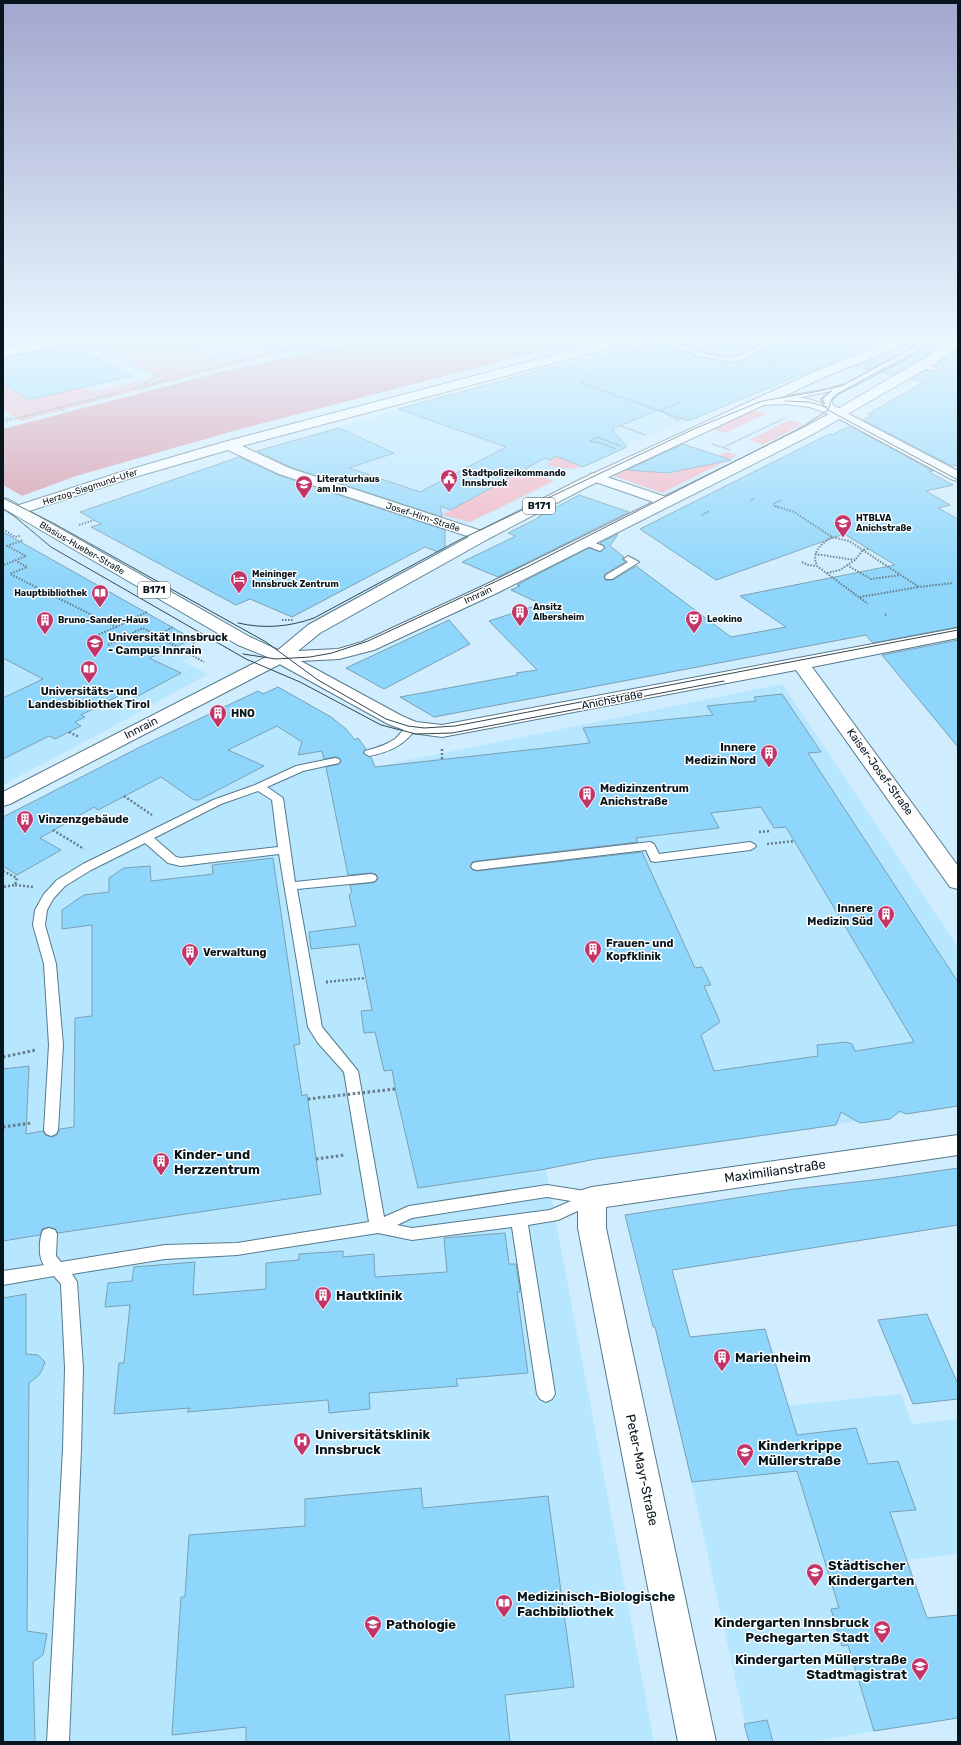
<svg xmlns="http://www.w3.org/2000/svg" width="961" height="1745" font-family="Rubik,sans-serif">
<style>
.built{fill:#b7e6ff}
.green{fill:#f5b4c3}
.water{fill:#d992a4}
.pier{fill:#cfedfe}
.building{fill:#8ed6fb;stroke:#7ba0b3;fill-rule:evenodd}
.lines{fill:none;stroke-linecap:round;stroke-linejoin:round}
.service-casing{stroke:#567a8c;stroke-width:2}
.minor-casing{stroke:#567a8c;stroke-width:2}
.tertiary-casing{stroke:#567a8c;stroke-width:2}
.secondary-casing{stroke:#567a8c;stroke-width:2}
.primary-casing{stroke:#567a8c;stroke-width:2}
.path-far3{stroke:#667c88;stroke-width:1.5;stroke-dasharray:1 1;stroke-linecap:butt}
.path-far2{stroke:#667c88;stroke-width:2;stroke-dasharray:1.5 1.5;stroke-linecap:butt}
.path-far1{stroke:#667c88;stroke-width:2.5;stroke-dasharray:2 2;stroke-linecap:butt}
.path{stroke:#667c88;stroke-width:3;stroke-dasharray:2.5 2.5;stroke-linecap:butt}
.service{fill:#fff;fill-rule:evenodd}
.minor{fill:#fff;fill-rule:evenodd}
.tertiary{fill:#fff;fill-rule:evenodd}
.secondary{fill:#fff;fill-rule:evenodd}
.primary{fill:#fff;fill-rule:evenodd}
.tram{stroke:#32454e;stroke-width:1}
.path-bridge{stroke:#667c88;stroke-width:3;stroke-dasharray:2.5 2.5;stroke-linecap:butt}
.labels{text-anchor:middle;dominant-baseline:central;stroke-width:3;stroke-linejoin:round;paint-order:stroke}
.far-poi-label{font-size:9px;font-weight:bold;fill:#07161d;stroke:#fff;text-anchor:start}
.far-street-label{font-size:9px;fill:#07161d;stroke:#fff}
.shield{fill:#fff;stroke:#515c61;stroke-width:1}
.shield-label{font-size:10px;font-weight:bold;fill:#07161d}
.poi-label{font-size:11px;font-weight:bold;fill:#07161d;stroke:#fff;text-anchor:start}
.street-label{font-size:11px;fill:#07161d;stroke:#fff}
.near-poi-label{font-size:13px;font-weight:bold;fill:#07161d;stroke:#fff;text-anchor:start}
.near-street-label{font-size:13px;fill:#07161d;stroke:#fff}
</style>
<rect width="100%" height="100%" fill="#cfedfe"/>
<!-- built -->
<path class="built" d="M 641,340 L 655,340 L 781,384 L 650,435 L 550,479 L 554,481 L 467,524 L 294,467 L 259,450 Z
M 3,531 L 205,650 L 182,661 L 208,674 L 101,733 L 3,785 Z
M 782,684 L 958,947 L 958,1105 L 744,1139 L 596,1159 L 546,1169 L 654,1742 L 3,1742 L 3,817 L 142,746 L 143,746 L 258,691 L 263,694 L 278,687 L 331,717 L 346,729 L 354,739 L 358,738 L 369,753 L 375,767 Z
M 901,1394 L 912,1424 L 958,1419 L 958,1554 L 907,1560 L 927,1618 L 958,1615 L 958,1718 L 807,1742 L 749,1742 L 697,1506 L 676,1417 Z"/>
<!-- green -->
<path class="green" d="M 136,340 L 178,340 L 222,361 L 314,340 L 340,340 L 228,367 L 21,421 L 9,414 L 3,408 L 3,375 L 43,365 L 92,392 L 158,376 L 105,348 Z
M 754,410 L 766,414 L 725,433 L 711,429 Z
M 789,420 L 803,424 L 763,445 L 749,440 Z
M 588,441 L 604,455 L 574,469 L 547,466 L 550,460 Z
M 727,452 L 738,455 L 662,493 L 614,476 L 648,459 L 646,462 L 653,471 L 668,474 L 677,472 L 705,458 L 714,458 Z
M 526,469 L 554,481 L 470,522 L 442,515 Z"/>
<!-- water -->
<path class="water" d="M 368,340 L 583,340 L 244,428 L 76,476 L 3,503 L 3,429 L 225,371 Z"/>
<!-- pier -->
<path class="pier" d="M 3,485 L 24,497 L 3,505 Z"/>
<!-- building -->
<path class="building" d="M 3,340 L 38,340 L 3,347 Z
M 657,340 L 696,356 L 729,363 L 744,360 L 778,340 L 883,341 L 688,421 L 658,410 L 612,429 L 627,447 L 583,467 L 556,456 L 550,460 L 545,458 L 451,510 L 440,506 L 442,517 L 290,467 L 257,451 L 339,428 L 394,453 L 349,468 L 420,492 L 506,447 L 398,409 L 564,364 L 568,366 L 595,358 L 598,359 L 624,349 L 639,350 L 642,347 L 642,346 Z
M 672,340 L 767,340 L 740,354 L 728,356 L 711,354 Z
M 69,344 L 131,376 L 28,400 L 3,383 L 3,358 Z
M 956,350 L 958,350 L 958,465 L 952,466 L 863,420 L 872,416 L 868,414 L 924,382 L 911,379 L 926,370 L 936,372 L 939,369 L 934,366 Z
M 932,352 L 893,375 L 880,372 L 914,353 Z
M 897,355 L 870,370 L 855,366 L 881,356 Z
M 850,426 L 933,471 L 929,472 L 953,485 L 926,491 L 950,505 L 938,508 L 958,519 L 958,627 L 873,643 L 866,635 L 434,717 L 400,697 L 518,675 L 516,673 L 537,670 L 489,621 L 541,604 L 511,590 L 520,586 L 517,585 L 589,548 L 601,552 L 605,547 L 600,543 L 618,534 L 610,546 L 624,557 L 622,559 L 625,562 L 605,574 L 604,576 L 605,580 L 613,580 L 636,566 L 731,637 L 786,627 L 740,596 L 895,565 L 844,534 L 716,580 L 640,529 L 829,434 L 832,435 Z
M 683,444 L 731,460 L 668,473 L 627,470 Z
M 239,457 L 278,475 L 445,530 L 445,548 L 438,552 L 425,547 L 292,617 L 250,599 L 236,605 L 91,527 L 101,524 L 80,512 Z
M 579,495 L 629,512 L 498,577 L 462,562 L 516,536 L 508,533 L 540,517 L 538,517 Z
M 3,532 L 193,639 L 149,658 L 181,673 L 136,697 L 126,692 L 81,715 L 85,717 L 75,722 L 81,726 L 55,739 L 49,736 L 3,759 L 3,698 L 43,679 L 3,658 Z
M 449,620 L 470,644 L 384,689 L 346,668 Z
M 958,640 L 958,747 L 882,655 Z
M 278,687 L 331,717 L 346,729 L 355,740 L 358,738 L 366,749 L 363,753 L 371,757 L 375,767 L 590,743 L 583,728 L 713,715 L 707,706 L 756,701 L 754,697 L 782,694 L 821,752 L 808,753 L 958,982 L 958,1106 L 906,1114 L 900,1111 L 890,1119 L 860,1123 L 841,1112 L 836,1125 L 596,1159 L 546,1169 L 418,1188 L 396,1093 L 392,1070 L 384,1071 L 375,1032 L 364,1033 L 361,1011 L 372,1010 L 359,944 L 311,949 L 309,932 L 356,926 L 349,895 L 352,893 L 350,885 L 371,883 L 375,882 L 378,879 L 376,874 L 371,873 L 348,875 L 326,767 L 339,764 L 341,762 L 339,758 L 335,757 L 324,759 L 322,751 L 298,755 L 302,742 L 277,726 L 228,750 L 264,766 L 199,800 L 194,800 L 161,777 L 98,810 L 94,807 L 40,838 L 61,850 L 17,875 L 3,866 L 3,817 L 142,746 L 258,691 L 263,694 ZM 761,807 L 774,828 L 786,827 L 914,1042 L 855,1051 L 852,1044 L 846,1042 L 817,1045 L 818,1056 L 714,1071 L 701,1035 L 720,1022 L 704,986 L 711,985 L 702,967 L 695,968 L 642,852 L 477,871 L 473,870 L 470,867 L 472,862 L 477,861 L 638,842 L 636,838 L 719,828 L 711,813 Z
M 273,858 L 300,1044 L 294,1045 L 302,1096 L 307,1094 L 321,1194 L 58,1233 L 55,1229 L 49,1227 L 42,1229 L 40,1235 L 3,1241 L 3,1069 L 29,1066 L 26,1134 L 43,1131 L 45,1135 L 52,1137 L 57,1135 L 60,1129 L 74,1127 L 75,1018 L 92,1016 L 92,925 L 62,929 L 62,910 L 84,895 L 109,892 L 109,878 L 124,868 L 150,866 L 151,881 L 213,874 L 212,865 Z
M 958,1168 L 958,1225 L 672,1270 L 690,1337 L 765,1329 L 797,1435 L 856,1428 L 868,1464 L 898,1461 L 916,1510 L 890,1512 L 927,1618 L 958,1615 L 958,1718 L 874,1731 L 848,1645 L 842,1646 L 831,1609 L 839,1608 L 797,1471 L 692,1482 L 655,1327 L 653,1327 L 625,1215 L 794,1189 L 882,1179 Z
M 505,1233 L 509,1264 L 516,1264 L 520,1292 L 517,1292 L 528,1373 L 456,1379 L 458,1386 L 369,1393 L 370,1409 L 329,1413 L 328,1400 L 187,1412 L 190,1408 L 114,1414 L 119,1363 L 124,1363 L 130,1305 L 105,1307 L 108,1283 L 132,1281 L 134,1267 L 195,1262 L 193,1295 L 266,1289 L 266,1263 L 299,1260 L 299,1254 L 343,1251 L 343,1257 L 374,1254 L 375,1277 L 447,1272 L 444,1238 Z
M 26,1294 L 26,1354 L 38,1355 L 45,1362 L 42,1370 L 38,1376 L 29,1383 L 27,1631 L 47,1634 L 43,1655 L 33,1662 L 35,1742 L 3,1742 L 3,1298 Z
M 927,1314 L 958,1384 L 958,1399 L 913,1404 L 878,1320 Z
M 421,1488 L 423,1508 L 548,1496 L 574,1687 L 505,1695 L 510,1742 L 246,1742 L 246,1727 L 172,1735 L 181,1597 L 185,1597 L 189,1535 L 305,1526 L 305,1499 Z
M 767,1720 L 773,1742 L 749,1742 L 744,1724 Z"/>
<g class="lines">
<!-- service casing -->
<g class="service-casing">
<path id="service" d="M 618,340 L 625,340 L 641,347 L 638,349 L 619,342 Z
M 659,340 C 683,340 704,358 728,358 C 747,358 757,340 777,340 L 743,359 L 729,362 L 697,355 Z
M 927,340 L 935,340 L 836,394 L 831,399 L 833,405 L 842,411 L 842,415 C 832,415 827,407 823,399 L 832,391 L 782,401 L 778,399 L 782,397 L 841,387 Z
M 921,364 L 937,368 L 938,369 L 935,371 L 919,367 L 919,365 Z
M 585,539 L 603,546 L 604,548 L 600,551 L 582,544 L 581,542 Z
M 628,556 L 639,562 L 612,579 L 606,579 L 605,577 L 606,575 L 628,562 L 624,559 Z
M 412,724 L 417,727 C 405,745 390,752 369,756 L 364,753 L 365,751 C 376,748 386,745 395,739 C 401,734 405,725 412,724 Z
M 335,758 L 339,759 L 340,761 L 339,763 L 303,771 L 267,787 L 283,798 L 295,882 L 371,874 L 375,875 L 377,878 L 375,881 L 371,882 L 297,889 L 322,1027 L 358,1071 L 384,1217 L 409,1206 L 547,1185 L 592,1192 L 597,1194 L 600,1198 L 597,1202 L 558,1220 L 528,1225 L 555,1394 L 552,1399 L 546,1402 L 540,1399 L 537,1394 L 512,1227 L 412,1240 L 378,1233 L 237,1255 L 165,1259 L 72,1274 L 77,1282 L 83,1368 L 81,1449 L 69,1742 L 47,1742 L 63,1449 L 65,1368 L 61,1284 L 54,1276 L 3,1285 L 3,1271 L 44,1265 C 38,1257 39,1239 43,1230 L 49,1228 L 55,1230 L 57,1234 L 56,1256 L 61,1262 L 165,1245 L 237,1243 L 369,1222 L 344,1072 L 318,1043 L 308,1027 L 279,854 L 181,866 L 168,863 L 145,843 L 91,870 L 65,886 L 53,899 L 47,910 L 45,925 L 56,964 L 63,1045 L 58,1130 L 56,1134 L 51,1136 L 46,1134 L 44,1130 L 49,1045 L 44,964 L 33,925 L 35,910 L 44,894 L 57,880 L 83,864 L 213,800 L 255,785 L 296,766 ZM 258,791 L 272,800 L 278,847 L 181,858 L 176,857 L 154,838 L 221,804 ZM 547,1197 L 571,1201 L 550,1210 L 412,1228 L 397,1225 L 412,1218 Z
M 650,842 L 654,844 L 659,854 L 750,842 L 754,844 L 756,846 L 754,848 L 750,850 L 655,862 L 651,861 L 646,850 L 477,870 L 473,869 L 471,866 L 473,863 L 477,862 Z"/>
</g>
<!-- minor casing -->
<g class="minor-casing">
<path id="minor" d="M 610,340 L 631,340 L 629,343 L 242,446 L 289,468 L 488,533 L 490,536 L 488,539 L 482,541 L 476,539 L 279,474 L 228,450 L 128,479 L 23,513 L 18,515 L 13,513 L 10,510 L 13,507 L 118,473 L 224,442 Z
M 595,473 L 672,499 L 674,502 L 672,505 L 667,506 L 662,505 L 590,480 L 588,477 L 590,474 Z
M 958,628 L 958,638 L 812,667 L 958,866 L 958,889 L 950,887 L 796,670 L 442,737 L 412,733 L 388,724 L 274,661 L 271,657 L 274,653 L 280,652 L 286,653 L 402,716 L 416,722 L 442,725 Z
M 958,1135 L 958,1155 L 606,1207 L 606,1228 L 716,1742 L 678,1742 L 578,1228 L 578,1198 L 582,1190 L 592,1187 Z"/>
</g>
<!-- tertiary casing -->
<g class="tertiary-casing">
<path id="tertiary" d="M 47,340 L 72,340 L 66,344 L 3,357 L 3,349 Z
M 839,409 L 958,471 L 958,481 L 953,480 L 834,416 L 832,413 L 834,410 Z"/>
</g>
<!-- secondary casing -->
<g class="secondary-casing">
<path id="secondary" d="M 280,652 L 286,653 L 289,657 L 286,661 L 10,804 L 3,806 L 3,792 L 274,653 Z"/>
</g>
<!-- primary casing -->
<g class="primary-casing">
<path id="primary" d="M 894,340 L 911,340 L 909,343 L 822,378 L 782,397 L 804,398 L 839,408 L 940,349 L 950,340 L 958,340 L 958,346 L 948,355 L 917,374 L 813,434 L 499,592 L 374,650 L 339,659 L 280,662 L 238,645 L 3,508 L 3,498 L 8,499 L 250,637 L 278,650 L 308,625 L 476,533 L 577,481 L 814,372 ZM 786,404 L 810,407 L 829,414 L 803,428 L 487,584 L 362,642 L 338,649 L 298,651 L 320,633 L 488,539 L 587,487 L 764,405 Z"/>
</g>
<!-- path-far3 -->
<path class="path-far3" d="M 264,340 L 274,345 L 295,346
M 715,340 L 721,342
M 84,343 L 157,376 L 144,384
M 284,351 L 310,345 L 312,343
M 96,358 L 108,354
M 767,361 L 782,365
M 581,370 L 593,375 L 582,382 L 586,385 L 660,411
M 58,408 L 67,412
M 3,419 L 13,418
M 679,420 L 660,411 L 681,402
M 3,422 L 323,340
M 621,426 L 646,435
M 597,437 L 621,446
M 598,437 L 590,441 L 598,443
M 598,442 L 616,449
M 712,444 L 730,450
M 724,447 L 785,418
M 750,501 L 755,498
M 773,504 L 782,500
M 773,505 L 778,507"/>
<!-- path-far2 -->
<path class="path-far2" d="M 775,506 L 794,512 L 832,537 L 849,541 L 919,587 L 953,583
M 702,515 L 709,511
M 79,525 L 94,520
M 3,529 L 15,537 L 20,536
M 832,537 C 821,544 811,552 817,566 L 868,604
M 815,554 L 855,560 L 863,550 L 868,549
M 15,560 L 27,567 L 10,574 L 116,627 L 93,637
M 802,562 L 808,565 L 816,566
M 4,565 L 26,556 L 7,546 L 23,540
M 847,565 L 871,579 L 901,575
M 827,573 L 840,570 L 855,560
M 860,597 L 919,587
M 885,615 L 887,614
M 282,620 L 293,620
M 116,627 L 147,612
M 158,635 L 173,627
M 193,643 L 202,639
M 108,645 L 143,628 L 204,662"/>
<!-- path-far1 -->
<path class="path-far1" d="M 69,732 L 79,737
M 442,749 L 442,759
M 124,796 L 152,815
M 53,830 L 84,849
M 759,832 L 770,831
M 767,844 L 795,841
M 3,871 L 17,878 L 15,885 L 3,887
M 15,885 L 34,887
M 326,982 L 366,978"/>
<!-- path -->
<path class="path" d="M 326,982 L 328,982
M 3,1057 L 36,1050
M 3,1127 L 31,1123
M 316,1159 L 345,1155"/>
<!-- service -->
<use href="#service" class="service"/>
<!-- minor -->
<use href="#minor" class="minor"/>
<!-- tertiary -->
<use href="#tertiary" class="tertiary"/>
<!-- secondary -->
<use href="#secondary" class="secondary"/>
<!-- primary -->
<use href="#primary" class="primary"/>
<!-- tram -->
<path class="tram" d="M 850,381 L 927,340
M 832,390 L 821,399 L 823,405 L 828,410 L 958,480
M 785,401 L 808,402 L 827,407
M 3,498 L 53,523 L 266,642 L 318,680 L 386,719 L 408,726 L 424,728 L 455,726 L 958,630
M 3,509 L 14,516 L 51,547 L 246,659 L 300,682 L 381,725 L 416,734 L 452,733 L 724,681
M 238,623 C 264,629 289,627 314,618 L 461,539 L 696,428 L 762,401 L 820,391 L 843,384
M 243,654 L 276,659 L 310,657 L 332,653 L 368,641 L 527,567 L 777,440 L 804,426 L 828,410 L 831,401 L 839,394 L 908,358 L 938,340"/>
<!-- path-bridge -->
<path class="path-bridge" d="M 308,1099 L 395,1089"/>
</g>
<!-- sky -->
<linearGradient id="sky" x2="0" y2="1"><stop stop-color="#a2a6cd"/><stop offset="0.58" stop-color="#e9f7ff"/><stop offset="1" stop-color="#e9f7ff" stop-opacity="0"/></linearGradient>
<rect width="961" height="585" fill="url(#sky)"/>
<!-- icons -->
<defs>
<g id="civic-pin" transform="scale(0.9)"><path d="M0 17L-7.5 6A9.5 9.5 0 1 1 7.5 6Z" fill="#c23568" stroke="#fff"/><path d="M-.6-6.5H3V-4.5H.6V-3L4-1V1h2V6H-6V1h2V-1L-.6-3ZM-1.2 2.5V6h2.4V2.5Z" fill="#fff"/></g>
<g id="university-pin" transform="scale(0.9)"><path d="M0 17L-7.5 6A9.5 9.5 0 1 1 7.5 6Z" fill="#c23568" stroke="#fff"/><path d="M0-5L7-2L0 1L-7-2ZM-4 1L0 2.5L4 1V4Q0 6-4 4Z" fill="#fff"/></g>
<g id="school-pin" transform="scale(0.9)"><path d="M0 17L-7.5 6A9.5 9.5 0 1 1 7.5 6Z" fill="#c23568" stroke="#fff"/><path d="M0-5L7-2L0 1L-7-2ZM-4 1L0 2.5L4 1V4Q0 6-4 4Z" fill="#fff"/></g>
<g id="hotel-pin" transform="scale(0.9)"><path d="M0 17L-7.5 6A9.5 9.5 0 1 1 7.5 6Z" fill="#c23568" stroke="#fff"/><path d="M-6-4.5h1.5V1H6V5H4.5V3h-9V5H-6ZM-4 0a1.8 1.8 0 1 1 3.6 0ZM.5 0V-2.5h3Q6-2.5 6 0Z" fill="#fff"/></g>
<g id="library-pin" transform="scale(0.9)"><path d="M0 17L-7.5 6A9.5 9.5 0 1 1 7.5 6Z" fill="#c23568" stroke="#fff"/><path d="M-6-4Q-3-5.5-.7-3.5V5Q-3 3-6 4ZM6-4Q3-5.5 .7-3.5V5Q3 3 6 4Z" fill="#fff"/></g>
<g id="building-pin" transform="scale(0.9)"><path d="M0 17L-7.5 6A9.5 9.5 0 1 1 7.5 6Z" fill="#c23568" stroke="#fff"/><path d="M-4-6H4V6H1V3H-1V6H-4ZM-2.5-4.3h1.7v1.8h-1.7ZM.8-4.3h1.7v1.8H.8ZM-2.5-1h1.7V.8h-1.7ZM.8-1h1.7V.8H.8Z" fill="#fff"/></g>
<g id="theatre-pin" transform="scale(0.9)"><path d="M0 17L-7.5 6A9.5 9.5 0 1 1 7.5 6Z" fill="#c23568" stroke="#fff"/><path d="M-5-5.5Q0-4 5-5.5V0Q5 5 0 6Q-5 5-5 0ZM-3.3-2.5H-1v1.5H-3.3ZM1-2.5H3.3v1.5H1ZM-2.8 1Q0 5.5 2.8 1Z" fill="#fff"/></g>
<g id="hospital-pin" transform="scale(0.9)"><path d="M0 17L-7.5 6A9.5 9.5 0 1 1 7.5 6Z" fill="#c23568" stroke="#fff"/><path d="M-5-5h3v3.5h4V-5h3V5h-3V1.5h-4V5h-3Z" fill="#fff"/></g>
</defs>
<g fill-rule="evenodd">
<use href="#civic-pin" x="449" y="478"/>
<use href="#university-pin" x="304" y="484"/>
<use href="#school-pin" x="843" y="523"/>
<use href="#hotel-pin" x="239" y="579"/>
<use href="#library-pin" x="100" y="593"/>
<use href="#building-pin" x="520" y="612"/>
<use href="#theatre-pin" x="694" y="619"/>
<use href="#building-pin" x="45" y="620"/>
<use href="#university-pin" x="95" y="643"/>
<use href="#library-pin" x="89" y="669"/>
<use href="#building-pin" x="218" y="713"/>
<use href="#building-pin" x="769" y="753"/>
<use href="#building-pin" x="587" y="794"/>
<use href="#building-pin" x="25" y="819"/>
<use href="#building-pin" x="886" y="914"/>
<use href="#building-pin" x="593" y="949"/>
<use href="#building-pin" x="190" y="952"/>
<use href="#building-pin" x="161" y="1161"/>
<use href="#building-pin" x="323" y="1295"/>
<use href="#building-pin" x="722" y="1357"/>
<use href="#hospital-pin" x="302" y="1441"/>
<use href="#school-pin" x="745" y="1452"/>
<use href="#school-pin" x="815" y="1572"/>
<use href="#library-pin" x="504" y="1603"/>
<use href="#university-pin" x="373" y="1624"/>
<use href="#school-pin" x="882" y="1629"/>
<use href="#school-pin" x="920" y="1666"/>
</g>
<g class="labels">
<!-- far-poi labels -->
<g class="far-poi-label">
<text x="462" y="473">Stadtpolizeikommando<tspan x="462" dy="10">Innsbruck</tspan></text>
<text x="317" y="479">Literaturhaus<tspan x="317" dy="10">am Inn</tspan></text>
<text x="856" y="518">HTBLVA<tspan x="856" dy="10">Anichstraße</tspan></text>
<text x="252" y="574">Meininger<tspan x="252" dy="10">Innsbruck Zentrum</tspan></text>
<text x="87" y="593" text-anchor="end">Hauptbibliothek</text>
<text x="533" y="607">Ansitz<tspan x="533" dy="10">Albersheim</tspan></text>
<text x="707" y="619">Leokino</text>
<text x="58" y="620">Bruno-Sander-Haus</text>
</g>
<!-- far-street labels -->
<g class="far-street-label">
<text transform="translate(90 487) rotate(-18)">Herzog-Siegmund-Ufer</text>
<text transform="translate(423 517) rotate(18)">Josef-Hirn-Straße</text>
<text transform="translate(82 548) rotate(30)">Blasius-Hueber-Straße</text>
<text transform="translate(478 595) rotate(-25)">Innrain</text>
</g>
<!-- shield labels -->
<g class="shield">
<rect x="523" y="498" width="32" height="16" rx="3"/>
<rect x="138" y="582" width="32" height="16" rx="3"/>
</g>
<g class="shield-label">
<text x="539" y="506">B171</text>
<text x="154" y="590">B171</text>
</g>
<!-- poi labels -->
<g class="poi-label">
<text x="108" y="637">Universität Innsbruck<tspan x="108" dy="13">- Campus Innrain</tspan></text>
<text x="89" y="691" text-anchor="middle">Universitäts- und<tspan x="89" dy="13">Landesbibliothek Tirol</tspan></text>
<text x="231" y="713">HNO</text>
<text x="756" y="747" text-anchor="end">Innere<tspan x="756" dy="13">Medizin Nord</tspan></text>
<text x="600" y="788">Medizinzentrum<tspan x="600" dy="13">Anichstraße</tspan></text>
<text x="38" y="819">Vinzenzgebäude</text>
<text x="873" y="908" text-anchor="end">Innere<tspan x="873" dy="13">Medizin Süd</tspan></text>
<text x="606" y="943">Frauen- und<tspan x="606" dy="13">Kopfklinik</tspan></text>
<text x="203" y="952">Verwaltung</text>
</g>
<!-- street labels -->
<g class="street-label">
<text transform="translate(612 700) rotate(-11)">Anichstraße</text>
<text transform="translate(141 728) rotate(-27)">Innrain</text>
<text transform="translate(880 772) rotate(54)">Kaiser-Josef-Straße</text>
</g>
<!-- near-poi labels -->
<g class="near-poi-label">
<text x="174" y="1154">Kinder- und<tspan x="174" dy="15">Herzzentrum</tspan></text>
<text x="336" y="1295">Hautklinik</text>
<text x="735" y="1357">Marienheim</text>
<text x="315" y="1434">Universitätsklinik<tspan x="315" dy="15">Innsbruck</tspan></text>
<text x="758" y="1445">Kinderkrippe<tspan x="758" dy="15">Müllerstraße</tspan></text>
<text x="828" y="1565">Städtischer<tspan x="828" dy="15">Kindergarten</tspan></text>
<text x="517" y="1596">Medizinisch-Biologische<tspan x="517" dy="15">Fachbibliothek</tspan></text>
<text x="869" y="1622" text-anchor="end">Kindergarten Innsbruck<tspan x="869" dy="15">Pechegarten Stadt</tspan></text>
<text x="386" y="1624">Pathologie</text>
<text x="907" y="1659" text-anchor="end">Kindergarten Müllerstraße<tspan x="907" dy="15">Stadtmagistrat</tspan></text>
</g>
<!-- near-street labels -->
<g class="near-street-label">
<text transform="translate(775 1171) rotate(-8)">Maximilianstraße</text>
<text transform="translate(642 1470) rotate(78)">Peter-Mayr-Straße</text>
</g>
</g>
<!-- border -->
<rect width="961" height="1745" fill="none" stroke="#07161d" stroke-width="8"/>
</svg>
